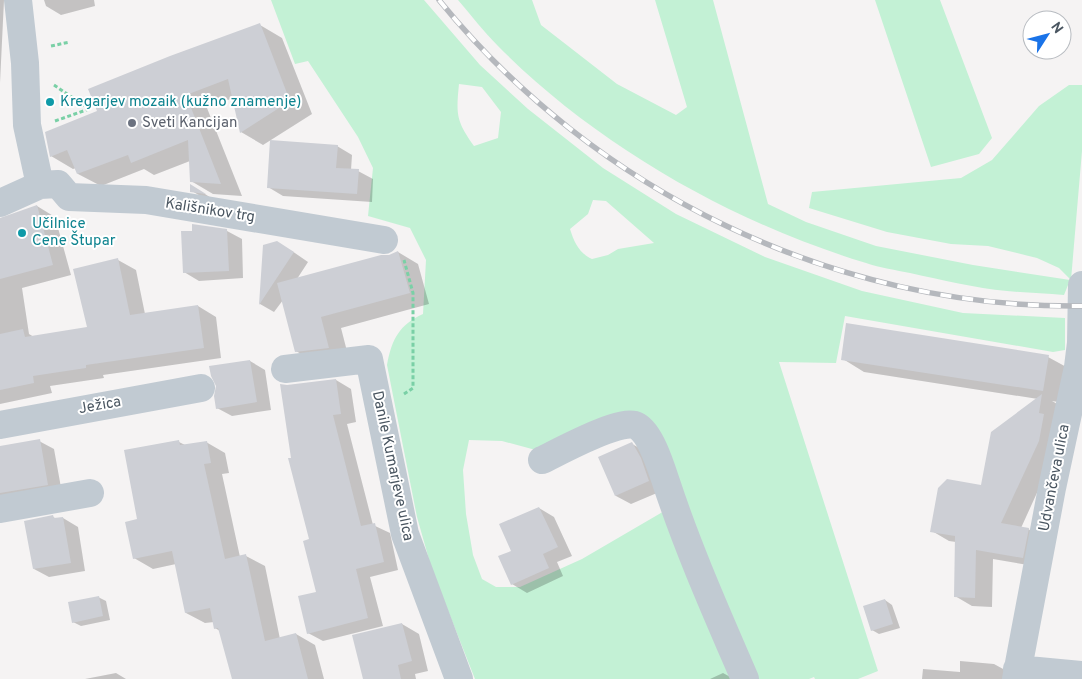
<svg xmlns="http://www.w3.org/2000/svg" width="1082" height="679" font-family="Overpass,sans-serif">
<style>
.green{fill:#c3f1d5;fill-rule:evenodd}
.shadow{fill:#0003}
.building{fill:#cdcfd5}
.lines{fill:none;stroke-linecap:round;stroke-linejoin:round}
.path{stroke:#7ad0a6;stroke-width:3;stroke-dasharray:4 2.5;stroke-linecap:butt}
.minor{stroke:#c1cad2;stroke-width:28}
.rail-casing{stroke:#b5b8bd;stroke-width:5.5}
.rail{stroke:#fff;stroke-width:4;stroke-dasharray:11;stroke-linecap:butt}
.culture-dot{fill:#0f9aa8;stroke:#fff;stroke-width:2}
.worship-dot{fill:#6b7280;stroke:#fff;stroke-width:2}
.labels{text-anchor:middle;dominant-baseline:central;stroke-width:4;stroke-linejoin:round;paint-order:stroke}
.culture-label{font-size:15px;fill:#0d838f;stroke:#fff;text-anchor:start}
.worship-label{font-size:15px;fill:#5b616d;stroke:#fff;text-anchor:start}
.street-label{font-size:15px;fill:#4a5661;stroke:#fff}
</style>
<rect width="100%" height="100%" fill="#f5f3f3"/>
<!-- green -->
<path class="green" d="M 271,0 L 424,0 L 480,65 L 528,109 L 603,168 L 676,214 L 765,257 L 862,291 L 963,313 L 1065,318 L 1065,350 L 1053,352 L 845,316 L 836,363 L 779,362 L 878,671 L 858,679 L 815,679 L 814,677 L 809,679 L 756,679 L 651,429 L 543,452 L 502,441 L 469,440 L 463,470 L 466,514 L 473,555 L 482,579 L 496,587 L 520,587 L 582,559 L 666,510 L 737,679 L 475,679 L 432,570 L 417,517 L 387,365 C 392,339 399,325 423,314 L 426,260 L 410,228 L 368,216 L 373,168 L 358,137 L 308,61 L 295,64 ZM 459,84 L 482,87 L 501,112 L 498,138 L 474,146 C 456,121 456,114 459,84 ZM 593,200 L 606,201 L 654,243 L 618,249 L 608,255 L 592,259 C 579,253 574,242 570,229 L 588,214 Z
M 458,0 L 532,0 L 541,25 L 617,84 L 676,115 L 687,107 L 655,0 L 713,0 L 768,204 L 806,222 L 876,246 L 973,265 L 1070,280 L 1064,295 C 1045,293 1026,293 1007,291 C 975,288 942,280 910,273 C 896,270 880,268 866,263 C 733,223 596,145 498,46 C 484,32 471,15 458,0 Z
M 875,0 L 940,0 L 992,138 L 979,154 L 931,167 Z
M 1069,85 L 1082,85 L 1082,151 L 1071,280 L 1059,268 L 1037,258 L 988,246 L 951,244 L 887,232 L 809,208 L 812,192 L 961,178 L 992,160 L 1039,106 Z"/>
<!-- shadow -->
<path class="shadow" d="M 0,0 L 4,0 L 0,83 Z
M 44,0 L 94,0 L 95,6 L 61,15 L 46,6 Z
M 260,25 L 282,38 L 312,114 L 263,145 L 241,132 L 233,98 L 207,108 L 242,196 L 213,194 L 191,181 L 190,161 L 154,175 L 144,169 L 101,186 L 78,174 L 76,168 L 73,169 L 51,156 L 99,112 Z
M 337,146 L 352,155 L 351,170 L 358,171 L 373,179 L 372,202 L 283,196 L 268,187 Z
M 191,186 L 205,194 L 216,201 L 207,200 L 192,191 Z
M 37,206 L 55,217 L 71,275 L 22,288 L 29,334 L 34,337 L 89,328 L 118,260 L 136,270 L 145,314 L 198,306 L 216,317 L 221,358 L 103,375 L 104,378 L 50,386 L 52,393 L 0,404 L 0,220 Z
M 227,231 L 242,239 L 243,278 L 199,281 L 184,272 Z
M 264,246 L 292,251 L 308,262 L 297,279 L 389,256 L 398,252 L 418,264 L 429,304 L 341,328 L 349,359 L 316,363 L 296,351 L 283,300 L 274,312 L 260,304 Z
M 1048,357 L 1070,369 L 1064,403 L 1052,401 L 1059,405 L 1056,451 L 1021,528 L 1028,529 L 1045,539 L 1040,567 L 993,559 L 992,607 L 972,606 L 955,596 L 956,542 L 949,541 L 932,531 L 982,486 L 1038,399 L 864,372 L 843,359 Z
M 250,361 L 265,370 L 271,410 L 232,416 L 217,408 Z
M 336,380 L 351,389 L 356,422 L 347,424 L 373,525 L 390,533 L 398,570 L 370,577 L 383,626 L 323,641 L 308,633 L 317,593 L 311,540 L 293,459 L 287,386 Z
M 39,441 L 54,449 L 62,493 L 0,499 L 0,448 Z
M 179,442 L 185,445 L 206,442 L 225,453 L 229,473 L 222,474 L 240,557 L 246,556 L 265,566 L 280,639 L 296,634 L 315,645 L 324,679 L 233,679 L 220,631 L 215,628 L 214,622 L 205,623 L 186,613 L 176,564 L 153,569 L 134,558 L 138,520 Z
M 632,444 L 647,452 L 664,490 L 631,504 L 616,496 L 600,457 Z
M 539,508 L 554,517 L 572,556 L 557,562 L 563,576 L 527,593 L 512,584 L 513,551 Z
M 53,517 L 57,519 L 63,518 L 78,527 L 85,571 L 49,577 L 34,569 Z
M 98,597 L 106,601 L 110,620 L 81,626 L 73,622 Z
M 885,600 L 892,605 L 900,628 L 879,634 L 872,630 Z
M 402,624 L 419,634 L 428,671 L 415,674 L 416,679 L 365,679 Z
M 960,661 L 994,664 L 1016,676 L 1015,679 L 922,679 L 923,669 L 960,672 Z
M 116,673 L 126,679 L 85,679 Z
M 723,673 L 734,679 L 710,679 Z"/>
<!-- building -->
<path class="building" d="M 260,23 L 290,101 L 240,133 L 228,79 L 186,95 L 221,184 L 190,182 L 188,140 L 131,163 L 128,155 L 77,174 L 67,150 L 50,157 L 45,132 L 97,111 L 88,89 L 170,56 Z
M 270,140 L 338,145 L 336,168 L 359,169 L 357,194 L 267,188 Z
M 190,184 L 206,194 L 190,192 Z
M 37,205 L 53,265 L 0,279 L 0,218 Z
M 192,224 L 227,229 L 229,271 L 183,273 L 181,231 L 192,231 Z
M 277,241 L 294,252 L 259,305 L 263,245 Z
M 398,251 L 410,293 L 321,317 L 329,348 L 295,352 L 277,283 L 381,255 L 389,255 Z
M 118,258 L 130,315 L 198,305 L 204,348 L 86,365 L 86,368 L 33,376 L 34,383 L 0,390 L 0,334 L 23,329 L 25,337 L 87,327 L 73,269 Z
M 846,323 L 1049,355 L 1043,391 L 841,360 Z
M 250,360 L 257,402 L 216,409 L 214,396 L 216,386 L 211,376 L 209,366 Z
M 336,379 L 341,414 L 333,415 L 361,526 L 375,523 L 384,562 L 356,569 L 368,618 L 307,634 L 298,596 L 316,592 L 303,541 L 309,539 L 288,458 L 291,458 L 280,384 L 287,385 Z
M 1042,394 L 1039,413 L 1044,414 L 1039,441 L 1001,523 L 1029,528 L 1023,558 L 976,550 L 975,598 L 954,597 L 955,536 L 930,532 L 938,488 L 947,479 L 981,485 L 991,432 Z
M 40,439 L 48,485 L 0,493 L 0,446 Z
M 179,440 L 180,445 L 207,441 L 211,463 L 204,464 L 225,559 L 246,554 L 265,641 L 296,633 L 308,679 L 232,679 L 218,628 L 214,629 L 210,608 L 185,613 L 172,551 L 133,559 L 125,522 L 137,519 L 124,450 Z
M 632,442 L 641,458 L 649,481 L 615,496 L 598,457 Z
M 539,507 L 558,547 L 543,554 L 549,568 L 511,585 L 498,556 L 511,551 L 499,524 Z
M 53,515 L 54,518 L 63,517 L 71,563 L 33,569 L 24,521 Z
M 99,596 L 103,616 L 72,623 L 68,602 Z
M 885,599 L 893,624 L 871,631 L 863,606 Z
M 402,623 L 412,661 L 398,665 L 401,679 L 363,679 L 352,635 Z"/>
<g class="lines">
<!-- path -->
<path class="path" d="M 51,46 L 70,42
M 54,85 L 89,109
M 55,121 L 89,109
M 404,394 L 413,388 L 413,293 L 404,260"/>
<!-- minor -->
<path class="minor" d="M 40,185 L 58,184 L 69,197 L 146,200 L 384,240
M 0,203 L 40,185 L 27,125 L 25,63 L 18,0
M 285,369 L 369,359 L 405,534 L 459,679
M 0,425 L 201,388
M 542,460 C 559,452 622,417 637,426 C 651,434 661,467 666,482 C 688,549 717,614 745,679
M 0,509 L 90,493
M 1017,669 L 1082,675
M 1016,679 L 1052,488 L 1078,367 L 1081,343 L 1082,285"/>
<!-- rail casing -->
<g class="rail-casing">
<path id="rail" d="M 439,0 C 594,191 835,309 1082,306"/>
</g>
<!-- rail -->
<use href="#rail" class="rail"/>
</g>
<!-- markers -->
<g class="culture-dot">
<circle cx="50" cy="102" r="5"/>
<circle cx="22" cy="233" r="5"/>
</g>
<circle class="worship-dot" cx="132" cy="123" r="5"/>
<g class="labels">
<!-- culture labels -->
<g class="culture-label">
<text x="60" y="102">Kregarjev mozaik (kužno znamenje)</text>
<text x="32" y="224">Učilnice<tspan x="32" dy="17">Cene Štupar</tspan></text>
</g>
<!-- worship labels -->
<g class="worship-label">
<text x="142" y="123">Sveti Kancijan</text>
</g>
<!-- street labels -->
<g class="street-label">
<text transform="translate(210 211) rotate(9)">Kališnikov trg</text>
<text transform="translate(100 406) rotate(-10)">Ježica</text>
<text transform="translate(392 466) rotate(78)">Danile Kumarjeve ulica</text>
<text transform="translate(1055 478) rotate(-79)">Udvančeva ulica</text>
</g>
</g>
<!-- north arrow -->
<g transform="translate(1047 35) rotate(54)"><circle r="24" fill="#ffffff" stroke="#b7bbc0"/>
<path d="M0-4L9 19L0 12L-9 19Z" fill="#1a73e8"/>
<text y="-8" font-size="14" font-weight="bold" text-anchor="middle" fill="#4a5661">N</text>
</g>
</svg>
